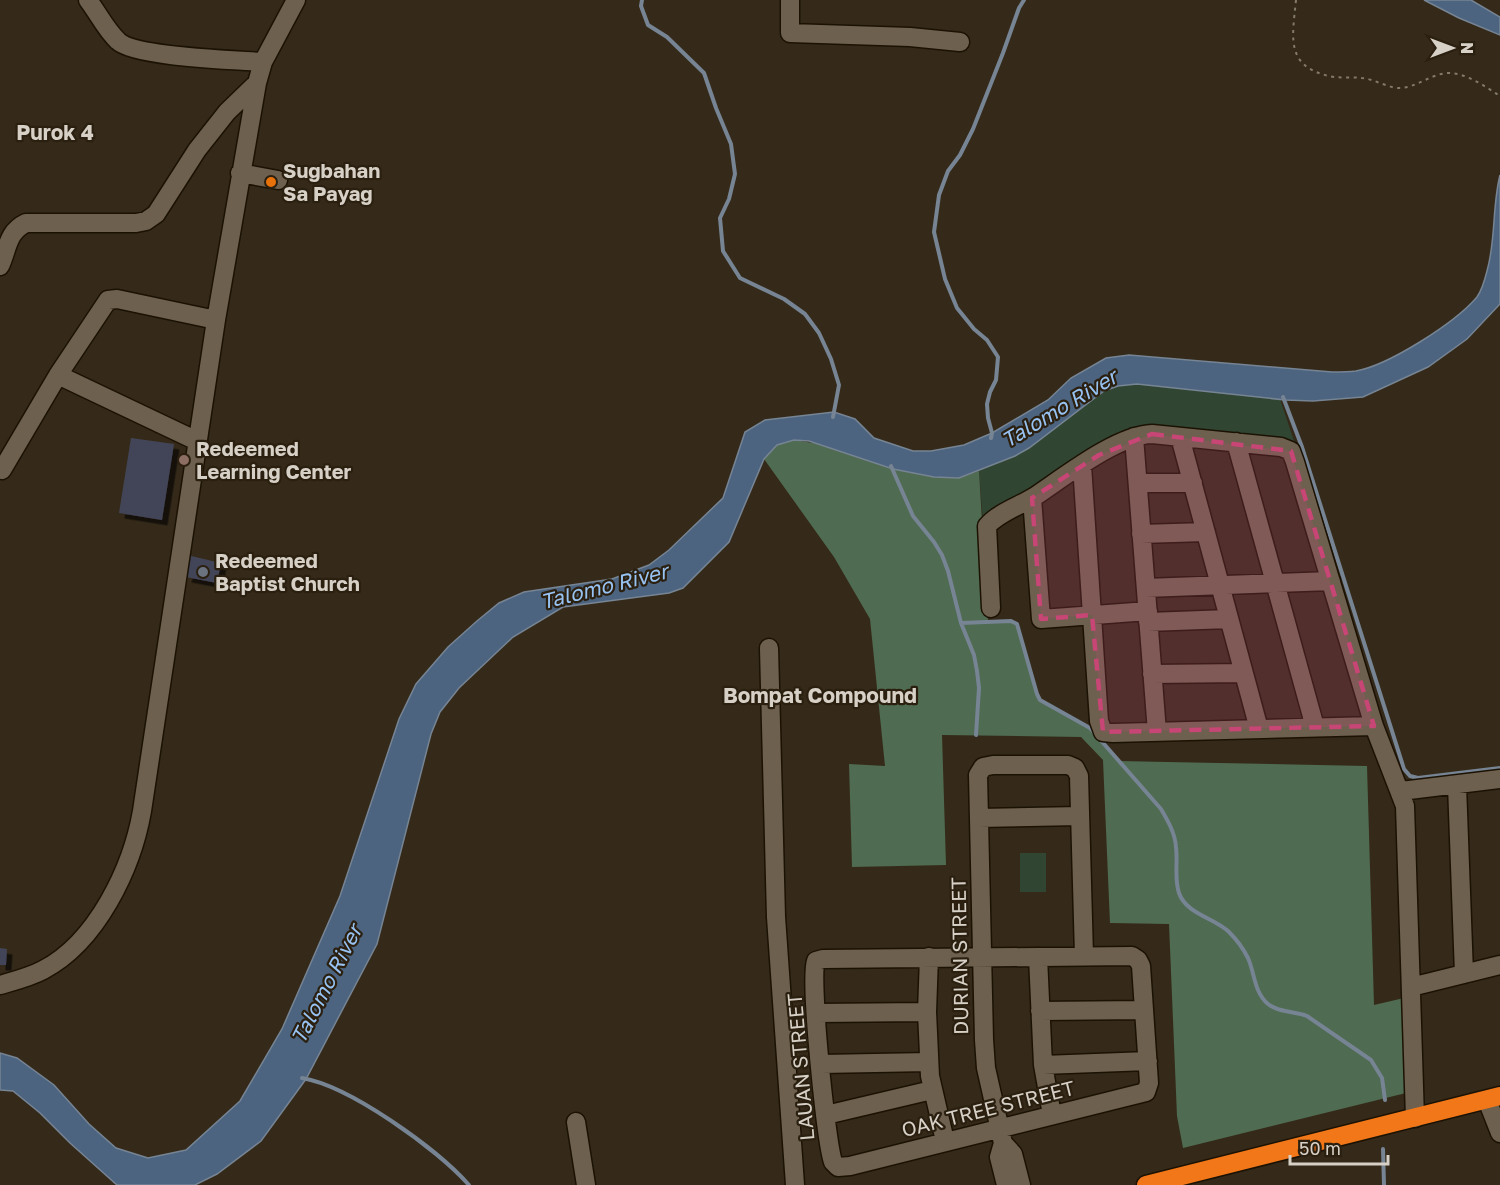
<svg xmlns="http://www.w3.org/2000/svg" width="1500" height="1185" font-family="'Golos Text',sans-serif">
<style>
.green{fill:#304632}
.forest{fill:#4f6b51}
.water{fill:#4c647f;stroke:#768494;stroke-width:1.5}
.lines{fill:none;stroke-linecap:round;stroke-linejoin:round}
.stream{stroke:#768494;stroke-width:4}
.building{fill:#434558;filter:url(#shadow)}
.minor-casing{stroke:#1c1204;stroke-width:21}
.highway-casing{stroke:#1c1204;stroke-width:21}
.path{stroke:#837a6c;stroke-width:2;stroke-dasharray:3 4.5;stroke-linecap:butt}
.minor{stroke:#6d604e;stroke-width:18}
.highway{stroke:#f17718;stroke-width:18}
.marked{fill:#c74676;fill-opacity:0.2;stroke:#c74676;stroke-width:4.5;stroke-dasharray:12 8;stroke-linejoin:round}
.food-dot{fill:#e8710a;stroke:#2b2010;stroke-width:2}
.education-dot{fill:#8d6e63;stroke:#2b2010;stroke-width:2}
.worship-dot{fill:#6b7280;stroke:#2b2010;stroke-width:2}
.labels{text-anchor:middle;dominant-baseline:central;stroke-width:4.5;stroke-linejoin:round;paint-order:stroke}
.poi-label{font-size:20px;font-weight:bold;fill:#d7d0c6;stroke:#2b2010;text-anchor:start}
.street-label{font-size:20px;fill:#d7d0c6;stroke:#2b2010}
.neighbourhood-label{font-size:21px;font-weight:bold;fill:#d7d0c6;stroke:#2b2010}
.water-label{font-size:21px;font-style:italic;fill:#97c2f2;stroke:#2b2010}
</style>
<defs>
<filter id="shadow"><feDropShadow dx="5.5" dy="5.5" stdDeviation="0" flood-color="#0009"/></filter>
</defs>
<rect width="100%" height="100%" fill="#352a19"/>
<!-- green -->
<path class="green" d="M 1137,384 L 1280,399 L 1296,447 L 1143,427 L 983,522 L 979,471 L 1015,456 L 1029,448 L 1104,391 L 1118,386 Z
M 1020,853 L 1046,853 L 1046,892 L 1020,892 Z"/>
<!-- forest -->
<path class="forest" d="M 794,440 L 826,445 L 893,469 L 959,478 L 979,471 L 988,621 L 1011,621 L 1017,624 L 1037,694 L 1040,700 L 1090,728 L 1118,761 L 1367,766 L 1374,1005 L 1404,998 L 1406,1093 L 1183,1148 L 1177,1116 L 1169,924 L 1110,923 L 1103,760 L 1081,737 L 942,735 L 946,865 L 852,867 L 849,764 L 885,766 L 870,619 L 834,557 L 764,459 L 777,445 Z"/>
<!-- water -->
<path class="water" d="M 1424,0 L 1471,0 L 1500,17 L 1500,35 L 1459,18 Z
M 1500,175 L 1500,304 L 1467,339 L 1428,367 L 1363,397 L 1313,401 L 1285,400 L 1137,384 L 1118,386 L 1104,391 L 1029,448 L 1015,456 L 959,478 L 934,477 L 893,469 L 809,441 L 794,440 L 777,445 L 764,459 L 729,542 L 683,588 L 669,593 L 563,607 L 513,637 L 459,688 L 440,712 L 431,734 L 377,944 L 306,1079 L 261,1141 L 217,1174 L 195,1185 L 117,1185 L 70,1143 L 40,1113 L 13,1091 L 0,1090 L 0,1053 L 17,1058 L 54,1085 L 89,1124 L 116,1148 L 148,1158 L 186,1150 L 240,1101 L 282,1029 L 340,896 L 399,719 L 416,684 L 448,647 L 477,621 L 499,603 L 524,592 L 612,579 L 649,565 L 669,550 L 723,498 L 745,432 L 765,420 L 834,412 L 855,419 L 874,438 L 913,451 L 931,451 L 964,445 L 992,433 L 1048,400 L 1071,378 L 1106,358 L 1129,355 L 1332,372 C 1340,372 1348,372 1356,371 C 1389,365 1455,323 1477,297 C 1482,290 1485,279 1487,271 C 1496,240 1492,206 1500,175 Z"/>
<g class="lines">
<!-- stream -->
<path class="stream" d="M 642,0 L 641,6 L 648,25 L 667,37 L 704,73 L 716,108 L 731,144 L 735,174 L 729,199 L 720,218 L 723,251 L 740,278 L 784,299 L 805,314 L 819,333 L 831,359 L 839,385 L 833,417
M 1283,397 L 1302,447 L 1404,769 L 1410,776 L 1418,778 L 1500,768
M 991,438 L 992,433 L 988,418 L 987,404 L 990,392 L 996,380 L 998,357 L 987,340 L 974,329 L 957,308 L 945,279 L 934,232 L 939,195 L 948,171 L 960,155 L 973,129 L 1003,53 L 1019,8 L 1024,0
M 891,466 L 913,516 L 934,542 L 942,555 L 948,571 L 961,623 L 974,655 L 977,671 L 979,688 L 976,735
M 961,623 L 1011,621 L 1017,624 L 1037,694 L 1040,700 L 1090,728 L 1161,809 C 1168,821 1175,833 1176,847 C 1178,863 1174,878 1179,893 C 1186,914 1215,918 1229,932 C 1236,939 1244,950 1248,958 C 1255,974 1254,992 1268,1004 C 1279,1013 1295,1011 1307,1016 L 1371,1060 L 1382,1078 L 1385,1100
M 302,1078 C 350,1086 437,1149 469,1185
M 1383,1149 L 1384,1185"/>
</g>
<!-- building -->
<path class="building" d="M 131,438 L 174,444 L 162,520 L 119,513 Z
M 191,556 L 221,563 L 217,583 L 186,577 Z
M 0,948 L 7,949 L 6,965 L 0,965 Z"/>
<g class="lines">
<!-- minor casing -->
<g class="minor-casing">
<path id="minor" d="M 88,0 C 98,13 106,30 118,41 C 134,57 236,60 263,62
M 790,0 L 790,33 L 910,37 L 960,42
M 240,173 L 278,180
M 0,266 C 8,249 7,232 26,223 L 136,223 L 146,221 L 156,214 L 197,150 L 227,112 L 257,83
M 58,375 L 197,441
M 1134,437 L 1157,732
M 1180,437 L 1259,729
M 1236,442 L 1315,727
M 1082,465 L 1099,721 L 1103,732 L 1113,733 L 1374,726
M 2,470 L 58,375 L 108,300 L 117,299 L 216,320
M 1138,483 L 1193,483
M 1032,498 L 1041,619 L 1148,611
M 1141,534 L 1206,532
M 1146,588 L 1331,581
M 991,608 L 987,526 C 998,513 1019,506 1034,497 C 1064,477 1117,435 1152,434 L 1281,447 L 1291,451 L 1295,462 L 1374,726 L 1405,806 L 1415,1118
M 1148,622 L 1229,619
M 769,648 L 776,917 L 795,1185
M 1152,674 L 1244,673
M 1457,785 L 1464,974
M 1401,791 L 1500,779
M 979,818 L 1080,816
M 1132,956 L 1138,960 L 1141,966 L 1149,1083 L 1146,1092 L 850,1166 L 838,1167 L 833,1162 C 826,1141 809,977 816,961 L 823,959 Z
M 929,957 L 927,1012 L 930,1076 L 945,1141
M 1038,957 L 1043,1065 L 1052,1115
M 0,985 C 14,981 30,977 43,970 C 97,942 132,868 142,811 L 216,320 L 257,83 L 263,62 L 296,0
M 1411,987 L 1500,965
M 1040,1011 L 1144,1010
M 816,1013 L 927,1012
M 821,1064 L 929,1062
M 1043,1065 L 1148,1061
M 1487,1100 L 1500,1133
M 826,1115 L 932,1090
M 576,1122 L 586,1185
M 1003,1143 L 1013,1154 L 1021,1185
M 1006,1185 L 999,1157 L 1003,1143 L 986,1068 L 984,1040 L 978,775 L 983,767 L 993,765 L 1068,765 L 1075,768 L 1079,776 L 1084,956"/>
</g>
<!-- highway casing -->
<g class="highway-casing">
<path id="highway" d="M 1146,1185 L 1500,1096"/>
</g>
<!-- path -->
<path class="path" d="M 1296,0 C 1292,40 1285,68 1334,77 C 1343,78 1353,77 1362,78 C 1375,79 1389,89 1402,88 C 1419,86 1432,73 1450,73 C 1468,74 1486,87 1500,96"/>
<!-- minor -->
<use href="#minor" class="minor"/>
<!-- highway -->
<use href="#highway" class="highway"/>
</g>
<!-- marked area -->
<path class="marked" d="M 1152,434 L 1291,451 L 1374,726 L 1103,732 L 1092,615 L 1041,619 L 1032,498 L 1099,455 Z"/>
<!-- markers -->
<circle class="food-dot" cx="271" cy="182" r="6"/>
<circle class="education-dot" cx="184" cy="460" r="6"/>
<circle class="worship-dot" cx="203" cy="572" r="6"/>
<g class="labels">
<!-- poi labels -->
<g class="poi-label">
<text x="283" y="170">Sugbahan<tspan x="283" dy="23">Sa Payag</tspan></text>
<text x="196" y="448">Redeemed<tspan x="196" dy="23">Learning Center</tspan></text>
<text x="215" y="560">Redeemed<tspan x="215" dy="23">Baptist Church</tspan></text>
</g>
<!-- street labels -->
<g class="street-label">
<text transform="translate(959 956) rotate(-91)">DURIAN STREET</text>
<text transform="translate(800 1067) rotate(-95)">LAUAN STREET</text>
<text transform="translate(988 1108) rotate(-14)">OAK TREE STREET</text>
</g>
<!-- neighbourhood labels -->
<g class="neighbourhood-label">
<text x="55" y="132">Purok 4</text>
<text x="820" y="695">Bompat Compound</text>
</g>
<!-- water labels -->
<g class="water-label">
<text transform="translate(1059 408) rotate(-31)">Talomo River</text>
<text transform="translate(604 586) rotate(-14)">Talomo River</text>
<text transform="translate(326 984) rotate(-63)">Talomo River</text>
</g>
</g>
<!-- north arrow -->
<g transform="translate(1452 48) rotate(90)" stroke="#2b2010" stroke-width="4.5" paint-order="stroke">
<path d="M0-4.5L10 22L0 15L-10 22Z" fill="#d7d0c6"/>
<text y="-9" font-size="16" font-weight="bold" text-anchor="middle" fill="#d7d0c6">N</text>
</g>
<!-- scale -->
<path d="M1290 1155v9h98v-9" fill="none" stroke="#d7d0c6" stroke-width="3"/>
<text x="1299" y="1155" font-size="18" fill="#d7d0c6" stroke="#2b2010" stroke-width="4.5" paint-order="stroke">50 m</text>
</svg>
